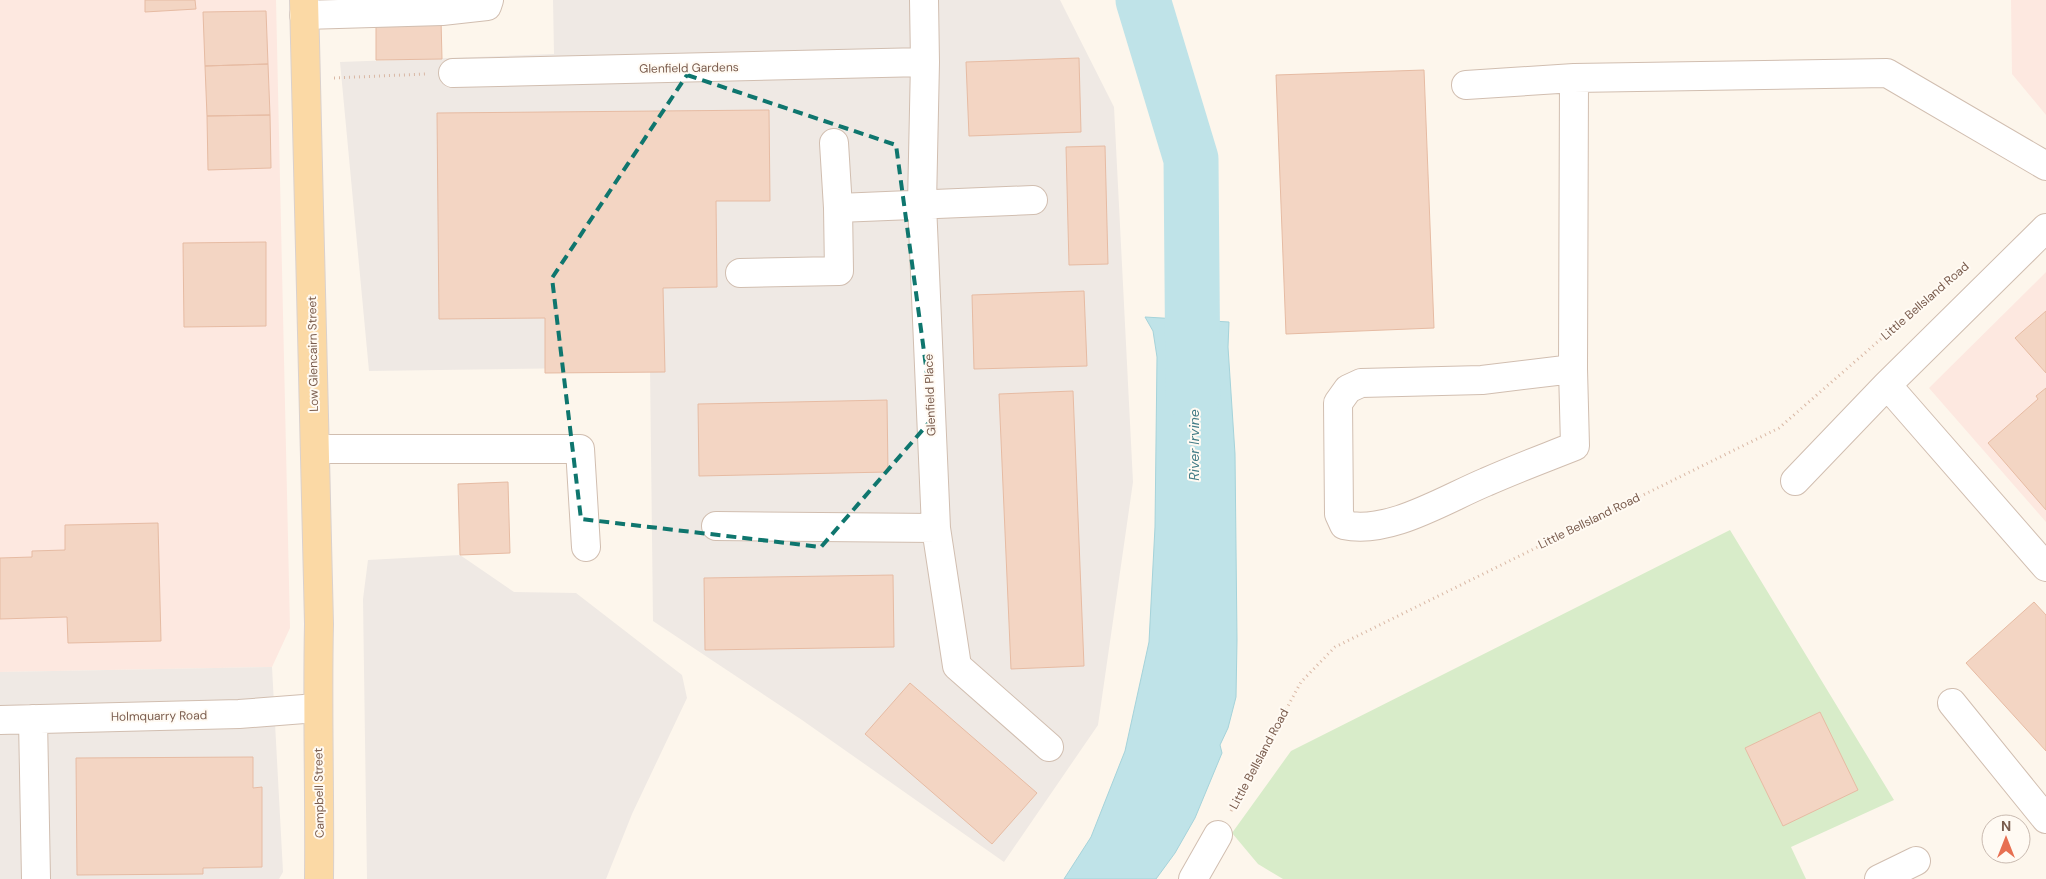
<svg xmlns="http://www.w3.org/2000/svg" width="2046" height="879" font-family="'DM Sans',sans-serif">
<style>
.commercial{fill:#fde8e0}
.industrial{fill:#efe9e4}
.green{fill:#d8ecc9}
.water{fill:#bfe3e8;stroke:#a5d3da}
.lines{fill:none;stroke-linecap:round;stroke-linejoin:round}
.river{stroke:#bfe3e8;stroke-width:55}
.building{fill:#f3d5c3;stroke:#e6bba3}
.minor-casing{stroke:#d1beb0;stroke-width:30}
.major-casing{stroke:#dad1cd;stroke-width:30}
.path{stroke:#d9b8a5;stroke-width:3;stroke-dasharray:1 4;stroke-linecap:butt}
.minor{stroke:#fff;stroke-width:28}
.major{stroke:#fbd9a5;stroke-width:28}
.marked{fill:none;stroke:#0f766e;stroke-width:4;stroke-dasharray:10 6;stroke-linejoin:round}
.labels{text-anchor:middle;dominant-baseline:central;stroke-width:4;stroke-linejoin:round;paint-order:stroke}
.street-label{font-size:12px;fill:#7a5c4d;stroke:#fffaf3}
.water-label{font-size:14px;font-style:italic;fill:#437c86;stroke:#fffaf3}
</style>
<rect width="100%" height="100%" fill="#fdf6ec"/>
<!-- commercial -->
<path class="commercial" d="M 0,0 L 276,0 L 290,628 L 272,667 L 0,672 Z
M 2011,0 L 2046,0 L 2046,115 L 2012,74 Z
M 2046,272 L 2046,522 L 1929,388 Z"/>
<!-- industrial -->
<path class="industrial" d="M 553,0 L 1060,0 L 1114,107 L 1133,482 L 1098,725 L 1004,862 L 802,720 L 653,621 L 650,367 L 369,371 L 340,62 L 554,54 Z
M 460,555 L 514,592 L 576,593 L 682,675 L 687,698 L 632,814 L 606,879 L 367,879 L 363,599 L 368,560 Z
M 272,667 L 283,872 L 279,879 L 0,879 L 0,672 Z"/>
<!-- green -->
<path class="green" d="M 1730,530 L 1894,800 L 1791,847 L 1806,879 L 1283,879 L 1258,864 L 1232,833 L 1291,751 Z"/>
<!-- water -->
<path class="water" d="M 1145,317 L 1229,322 L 1228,347 L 1235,454 L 1237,640 L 1236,697 L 1228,728 L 1220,745 L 1222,753 L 1195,818 L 1175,853 L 1156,879 L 1064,879 L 1091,837 L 1125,751 L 1149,642 L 1155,527 L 1157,357 L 1153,331 Z"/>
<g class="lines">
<!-- river -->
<path class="river" d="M 1143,0 L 1191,159 L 1193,395"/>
</g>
<!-- building -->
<path class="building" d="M 145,0 L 195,0 L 196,9 L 145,12 Z
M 266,11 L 268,64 L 205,66 L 203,12 Z
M 441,20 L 442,59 L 376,60 L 376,21 Z
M 1079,58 L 1081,132 L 969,136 L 966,62 Z
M 268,64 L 270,115 L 207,116 L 205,66 Z
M 1424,70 L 1434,328 L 1286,334 L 1276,75 Z
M 769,110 L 770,201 L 716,201 L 717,287 L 663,288 L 665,372 L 545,373 L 545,318 L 439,319 L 437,113 Z
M 270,115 L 271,168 L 208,170 L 207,116 Z
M 1105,146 L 1108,264 L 1069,265 L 1066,147 Z
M 266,242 L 266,326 L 184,327 L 183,243 Z
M 1084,291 L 1087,366 L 974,369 L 972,295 Z
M 2046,311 L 2046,373 L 2015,338 Z
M 2046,388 L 2046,510 L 1988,443 L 2038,399 L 2036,396 Z
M 1073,391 L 1084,666 L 1011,669 L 999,394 Z
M 887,400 L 888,472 L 699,476 L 698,404 Z
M 508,482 L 510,553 L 460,555 L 458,484 Z
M 158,523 L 161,641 L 68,643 L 67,617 L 0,619 L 0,558 L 32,557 L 32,551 L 65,550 L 65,525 Z
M 893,575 L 894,647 L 705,650 L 704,578 Z
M 2034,602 L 2046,615 L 2046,751 L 1966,663 Z
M 910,683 L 1037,793 L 992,844 L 865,734 Z
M 1820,712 L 1858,790 L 1783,826 L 1745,748 Z
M 253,757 L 253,788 L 262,787 L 262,867 L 203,868 L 203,874 L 77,875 L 76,758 Z"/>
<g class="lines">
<!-- minor casing -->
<g class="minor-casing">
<path id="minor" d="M 924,0 L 925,62 L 922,204 L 936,528 L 957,666 L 1049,747
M 304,15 L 442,11 L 487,6 L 489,0
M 453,73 L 925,62
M 1466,85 L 1574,78 L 1887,73 L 2046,166
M 834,143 L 838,208
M 740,273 L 839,271 L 838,208 L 1033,200
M 1573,369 L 1482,380 L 1361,383 L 1348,389 L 1338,403 L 1339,514 L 1344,525 C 1389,535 1445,499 1486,482 C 1515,469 1545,458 1575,446 L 1573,369 L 1574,78
M 1887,385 L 2046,567
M 315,449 L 580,449 L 586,547
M 1795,481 L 1887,385 L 2046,228
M 716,526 L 936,528
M 1952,703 L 2046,819
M 33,719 L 36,879
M 0,720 L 239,714 L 317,708
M 1193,879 L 1218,835
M 1879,879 L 1916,861"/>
</g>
<!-- major casing -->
<g class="major-casing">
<path id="major" d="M 304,0 L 319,624 C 317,709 320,794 319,879"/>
</g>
<!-- path -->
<path class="path" d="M 334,78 L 425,74
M 1231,811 L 1301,682 L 1335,647 L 1779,428 L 1945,283"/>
<!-- minor -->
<use href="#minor" class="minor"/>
<!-- major -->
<use href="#major" class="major"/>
</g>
<!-- marked area -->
<path class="marked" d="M 687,75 L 896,145 L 933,418 L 821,547 L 581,519 L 552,278 Z"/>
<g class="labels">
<!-- street labels -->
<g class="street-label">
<text transform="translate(689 68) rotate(-1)">Glenfield Gardens</text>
<text transform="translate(1925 301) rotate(-41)">Little Bellsland Road</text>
<text transform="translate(313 354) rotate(-91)">Low Glencairn Street</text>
<text transform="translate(930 395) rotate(-92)">Glenfield Place</text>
<text transform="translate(1589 521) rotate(-26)">Little Bellsland Road</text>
<text transform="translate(159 716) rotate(-1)">Holmquarry Road</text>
<text transform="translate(1259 759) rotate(-62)">Little Bellsland Road</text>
<text transform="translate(319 793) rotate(-91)">Campbell Street</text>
</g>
<!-- water labels -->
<g class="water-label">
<text transform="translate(1194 445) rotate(-90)">River Irvine</text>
</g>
</g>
<!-- north arrow -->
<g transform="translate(2006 839)"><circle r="24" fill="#fffaf3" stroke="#cabbb1"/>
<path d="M0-4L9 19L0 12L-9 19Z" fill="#e76f51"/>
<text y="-8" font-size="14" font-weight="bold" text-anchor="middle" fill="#7a5c4d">N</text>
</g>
</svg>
